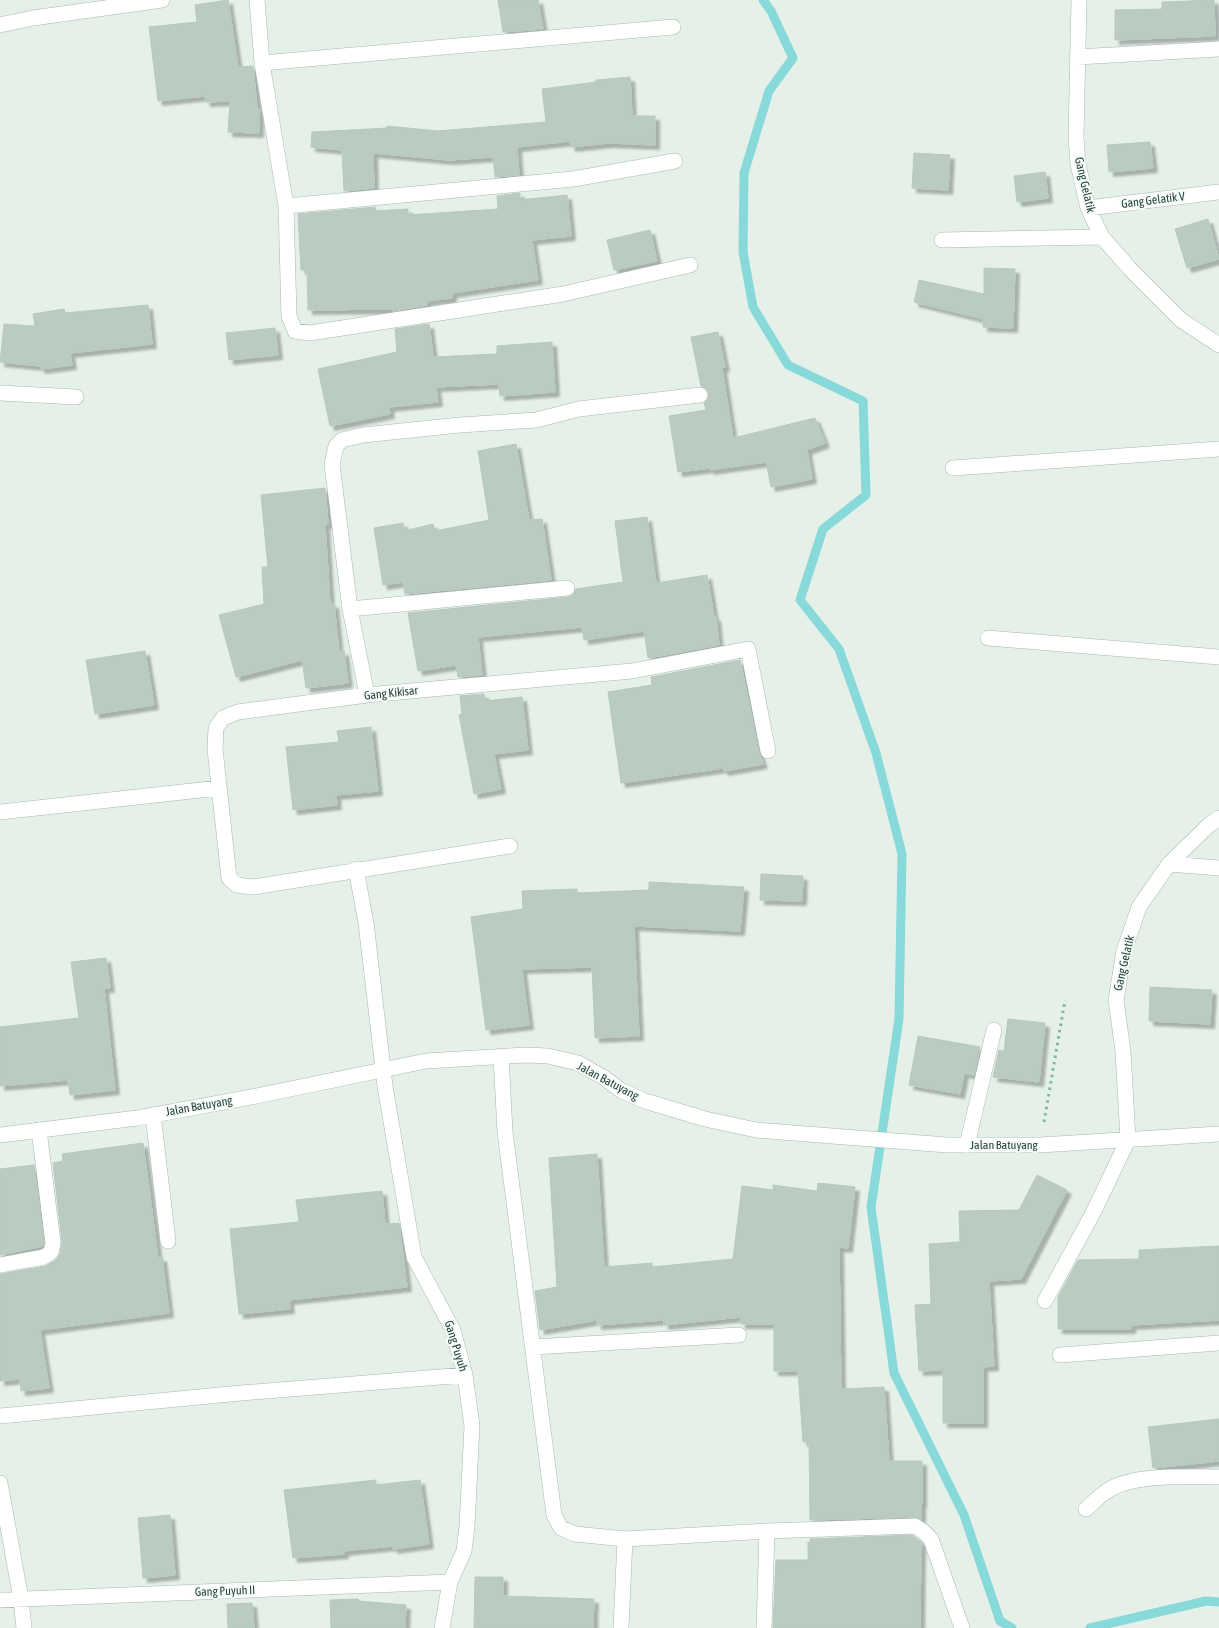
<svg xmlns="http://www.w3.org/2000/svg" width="1219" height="1628" font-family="'Asap Condensed',sans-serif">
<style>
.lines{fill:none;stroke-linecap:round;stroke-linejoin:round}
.stream{stroke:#88d9da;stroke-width:9}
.building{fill:#bacbc2;stroke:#b7cabf;filter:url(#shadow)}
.service-casing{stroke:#a7b9b0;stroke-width:16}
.minor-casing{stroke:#a7b9b0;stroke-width:16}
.tertiary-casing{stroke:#a7b9b0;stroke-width:16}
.path{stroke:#82b79f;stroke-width:3;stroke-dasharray:2.5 4;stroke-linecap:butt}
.service{stroke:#fff;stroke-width:15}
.minor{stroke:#fff;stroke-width:15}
.tertiary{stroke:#fff;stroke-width:15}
.labels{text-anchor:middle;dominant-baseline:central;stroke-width:4;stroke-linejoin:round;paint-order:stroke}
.street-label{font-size:12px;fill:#224436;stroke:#f7fbf8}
</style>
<defs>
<filter id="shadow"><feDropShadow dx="4.5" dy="4.5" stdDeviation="1" flood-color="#0004"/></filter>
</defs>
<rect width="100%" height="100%" fill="#e5f0e9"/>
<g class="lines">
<!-- stream -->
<path class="stream" d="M 763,0 L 771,11 L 793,58 L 769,91 L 744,173 L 743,252 L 753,307 L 788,365 L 863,401 L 866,495 L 823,529 L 800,600 L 839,649 L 876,753 L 902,854 L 899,1019 L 871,1207 L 894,1373 L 964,1515 L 1000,1621 L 1012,1628
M 1090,1628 L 1206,1601 L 1219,1602"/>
</g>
<!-- building -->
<path class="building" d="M 228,0 L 238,67 L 253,66 L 257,108 L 259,109 L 259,133 L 228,132 L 230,101 L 206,102 L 205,96 L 158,101 L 149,27 L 197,22 L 195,5 Z
M 498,0 L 538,0 L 543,29 L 503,32 Z
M 1214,0 L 1215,36 L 1115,40 L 1115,10 L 1162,9 L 1162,2 Z
M 630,77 L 632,116 L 655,116 L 655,145 L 609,143 L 571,147 L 570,141 L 517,147 L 519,175 L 495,177 L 493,157 L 449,160 L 373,153 L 374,188 L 344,191 L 342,150 L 311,147 L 312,132 L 387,128 L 387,126 L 438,131 L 546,122 L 542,89 L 596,82 L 596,80 Z
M 1150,142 L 1153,168 L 1109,172 L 1107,145 Z
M 914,153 L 950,155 L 948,190 L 912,188 Z
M 1045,172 L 1048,198 L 1017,202 L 1014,176 Z
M 520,193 L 520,200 L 567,195 L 571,236 L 532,240 L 538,280 L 452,293 L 452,298 L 427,301 L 427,305 L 393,311 L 393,309 L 308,310 L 307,270 L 301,270 L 298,214 L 375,207 L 376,211 L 408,209 L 408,215 L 498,209 L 497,196 Z
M 1208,219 L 1219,259 L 1187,268 L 1175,229 Z
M 650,230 L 657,261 L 614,270 L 607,240 Z
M 984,268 L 1015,269 L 1013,328 L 983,327 L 983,319 L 914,302 L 919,280 L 984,294 Z
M 148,305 L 152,344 L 70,353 L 72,365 L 41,369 L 40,366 L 0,362 L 4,324 L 35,326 L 33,314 L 64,309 L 65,313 Z
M 429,324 L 433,357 L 497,354 L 497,346 L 552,342 L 555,392 L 500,396 L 499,384 L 436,387 L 438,402 L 389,407 L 390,414 L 330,426 L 318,369 L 397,352 L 395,329 Z
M 275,328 L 278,355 L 229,360 L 226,333 Z
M 718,332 L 725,367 L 722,368 L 733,438 L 815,418 L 825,443 L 807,450 L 812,479 L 771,487 L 766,462 L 710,470 L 710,468 L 678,472 L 669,416 L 706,410 L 704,403 L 708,399 L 709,394 L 707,389 L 701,386 L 691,337 Z
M 516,444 L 529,520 L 542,519 L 551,580 L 405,594 L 403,582 L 383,585 L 374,528 L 403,523 L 404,531 L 433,524 L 435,531 L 489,520 L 478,451 Z
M 325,488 L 328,524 L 325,524 L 330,604 L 334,604 L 339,652 L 344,651 L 348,683 L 306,688 L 302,660 L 236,677 L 219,615 L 264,604 L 262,567 L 268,567 L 261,495 Z
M 647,517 L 656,583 L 707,575 L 714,617 L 716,617 L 719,645 L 648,658 L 644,631 L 584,640 L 582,627 L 478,637 L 482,675 L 458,677 L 456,665 L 418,671 L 408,613 L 568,597 L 573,595 L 576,589 L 623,582 L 615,521 Z
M 145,651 L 154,705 L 95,714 L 86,660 Z
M 740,660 L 759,753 L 763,764 L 724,771 L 723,768 L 621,783 L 608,692 L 652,685 L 651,677 Z
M 484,694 L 485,701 L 522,697 L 528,750 L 494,754 L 501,789 L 474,794 L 459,715 L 462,714 L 460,696 Z
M 371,727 L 378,791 L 336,795 L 337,805 L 293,810 L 286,747 L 339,742 L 337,731 Z
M 761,874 L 803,876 L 802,901 L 760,900 Z
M 649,882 L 744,887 L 740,931 L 634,926 L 639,1036 L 595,1038 L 592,967 L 522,969 L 529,1025 L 486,1030 L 471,917 L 523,909 L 522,891 L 577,889 L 577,893 L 649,890 Z
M 106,958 L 110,988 L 104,988 L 115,1090 L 70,1095 L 68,1080 L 0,1086 L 0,1027 L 79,1018 L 71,962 Z
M 1150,987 L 1212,990 L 1210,1024 L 1149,1021 Z
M 1008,1019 L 1045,1023 L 1039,1082 L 993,1077 L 999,1050 L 1004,1051 Z
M 918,1036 L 980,1047 L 974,1075 L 964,1073 L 960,1094 L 909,1085 Z
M 143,1143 L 158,1258 L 162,1257 L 169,1313 L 40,1330 L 49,1388 L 21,1391 L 20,1379 L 0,1381 L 0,1274 L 46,1266 L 56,1260 L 60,1254 L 62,1242 L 53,1163 L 63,1161 L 62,1154 Z
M 597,1154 L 604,1267 L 652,1263 L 652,1267 L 733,1259 L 742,1186 L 773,1190 L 773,1185 L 817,1191 L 818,1183 L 855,1187 L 848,1248 L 839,1247 L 841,1389 L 884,1387 L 889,1461 L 922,1461 L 922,1504 L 921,1504 L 921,1519 L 915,1517 L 810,1520 L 809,1441 L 803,1442 L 798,1371 L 774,1371 L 774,1324 L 741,1324 L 741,1317 L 664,1325 L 664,1320 L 597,1325 L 597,1320 L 540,1330 L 535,1291 L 557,1287 L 549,1158 Z
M 34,1165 L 44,1243 L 43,1246 L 0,1255 L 0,1169 Z
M 1037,1175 L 1067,1190 L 1021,1279 L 989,1281 L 994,1366 L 983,1367 L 983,1423 L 943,1423 L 943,1370 L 919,1371 L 915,1305 L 931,1304 L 929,1244 L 960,1242 L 959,1211 L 1019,1210 Z
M 382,1191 L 385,1224 L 399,1223 L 407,1287 L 289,1300 L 290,1309 L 239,1314 L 230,1229 L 299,1222 L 296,1200 Z
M 1219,1246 L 1219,1320 L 1131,1325 L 1131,1329 L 1058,1329 L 1058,1297 L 1078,1260 L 1139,1259 L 1139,1250 Z
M 1219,1419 L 1219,1461 L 1153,1468 L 1148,1427 Z
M 376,1480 L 376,1485 L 420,1480 L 429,1544 L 393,1549 L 393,1546 L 343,1551 L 344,1554 L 293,1558 L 284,1490 Z
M 170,1515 L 175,1575 L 143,1578 L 138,1518 Z
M 912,1535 L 921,1542 L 920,1628 L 773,1628 L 776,1560 L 808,1560 L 808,1542 L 810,1543 L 810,1539 Z
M 475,1577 L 503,1577 L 503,1596 L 594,1599 L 593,1628 L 474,1628 Z
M 358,1599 L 359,1601 L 406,1605 L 405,1628 L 331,1628 L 330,1600 Z
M 252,1603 L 254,1628 L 228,1628 L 227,1604 Z"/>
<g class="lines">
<!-- service casing -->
<g class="service-casing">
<path id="service" d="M 621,1628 L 625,1539
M 764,1628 L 767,1531"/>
</g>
<!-- minor casing -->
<g class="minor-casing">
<path id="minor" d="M 257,0 L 262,63 L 286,206 L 289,316 L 295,331 L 310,333 L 563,294 L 690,265
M 1079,0 L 1076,137 L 1078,164 L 1088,208 L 1102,237 L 1130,269 L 1181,320 L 1219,345
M 0,25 L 33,18 L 162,0
M 1077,57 L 1219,49
M 262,63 L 673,27
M 286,206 L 573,179 L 675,161
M 1088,208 L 1219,192
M 942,240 L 1102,237
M 0,393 L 76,397
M 953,468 L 1219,449
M 350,609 L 567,588
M 988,638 L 1219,657
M 367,695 L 350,609 L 332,464 L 336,446 L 342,440 L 363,435 L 460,425 L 536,420 L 579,409 L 700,395
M 0,812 L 219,788
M 510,846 L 253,887 L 237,885 L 229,878 L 215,749 L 216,728 L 223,718 L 238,712 L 367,695 L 632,671 L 748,649 L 768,751
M 1169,864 L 1219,868
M 356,869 L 366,923 L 385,1086 L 414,1257 L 453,1330 L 465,1375 L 472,1426 L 467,1526 L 464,1551 L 450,1582 L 442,1628
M 501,1056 L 505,1132 L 554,1515 L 561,1528 L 575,1534 L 625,1539 L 767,1531 L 915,1526 L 924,1532 L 931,1539 L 962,1628
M 153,1115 L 168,1241
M 967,1145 L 994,1030
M 0,1265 L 44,1257 L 51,1252 L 53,1243 L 39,1130
M 1045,1301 L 1093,1213 L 1128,1140 L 1123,1051 L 1116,1000 L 1124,951 L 1139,907 L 1169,864 L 1209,825 L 1219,818
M 533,1347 L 739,1335
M 1060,1355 L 1219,1343
M 0,1416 L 241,1393 L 465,1375
M 0,1483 L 21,1599 L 24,1628
M 1086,1509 C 1093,1503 1099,1496 1107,1491 C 1133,1473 1188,1477 1219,1477
M 0,1600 L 450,1582"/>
</g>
<!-- tertiary casing -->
<g class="tertiary-casing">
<path id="tertiary" d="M 0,1135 L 137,1118 L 256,1096 L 426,1061 L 526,1055 L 548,1056 L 578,1063 L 603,1077 L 622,1091 L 645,1101 L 705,1119 L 756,1130 L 947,1145 L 1040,1145 L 1219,1134"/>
</g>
<!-- path -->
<path class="path" d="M 1044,1122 L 1065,1000"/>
<!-- service -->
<use href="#service" class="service"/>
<!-- minor -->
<use href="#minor" class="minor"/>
<!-- tertiary -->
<use href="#tertiary" class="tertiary"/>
</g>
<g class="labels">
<!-- street labels -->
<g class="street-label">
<text transform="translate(1085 185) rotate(77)">Gang Gelatik</text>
<text transform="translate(1153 200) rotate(-7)">Gang Gelatik V</text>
<text transform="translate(391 693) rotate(-6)">Gang Kikisar</text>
<text transform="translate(1124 963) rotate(-77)">Gang Gelatik</text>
<text transform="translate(608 1081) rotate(28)">Jalan Batuyang</text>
<text transform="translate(199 1106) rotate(-10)">Jalan Batuyang</text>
<text x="1004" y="1145">Jalan Batuyang</text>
<text transform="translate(456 1346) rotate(73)">Gang Puyuh</text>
<text transform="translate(225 1591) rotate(-2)">Gang Puyuh II</text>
</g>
</g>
</svg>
